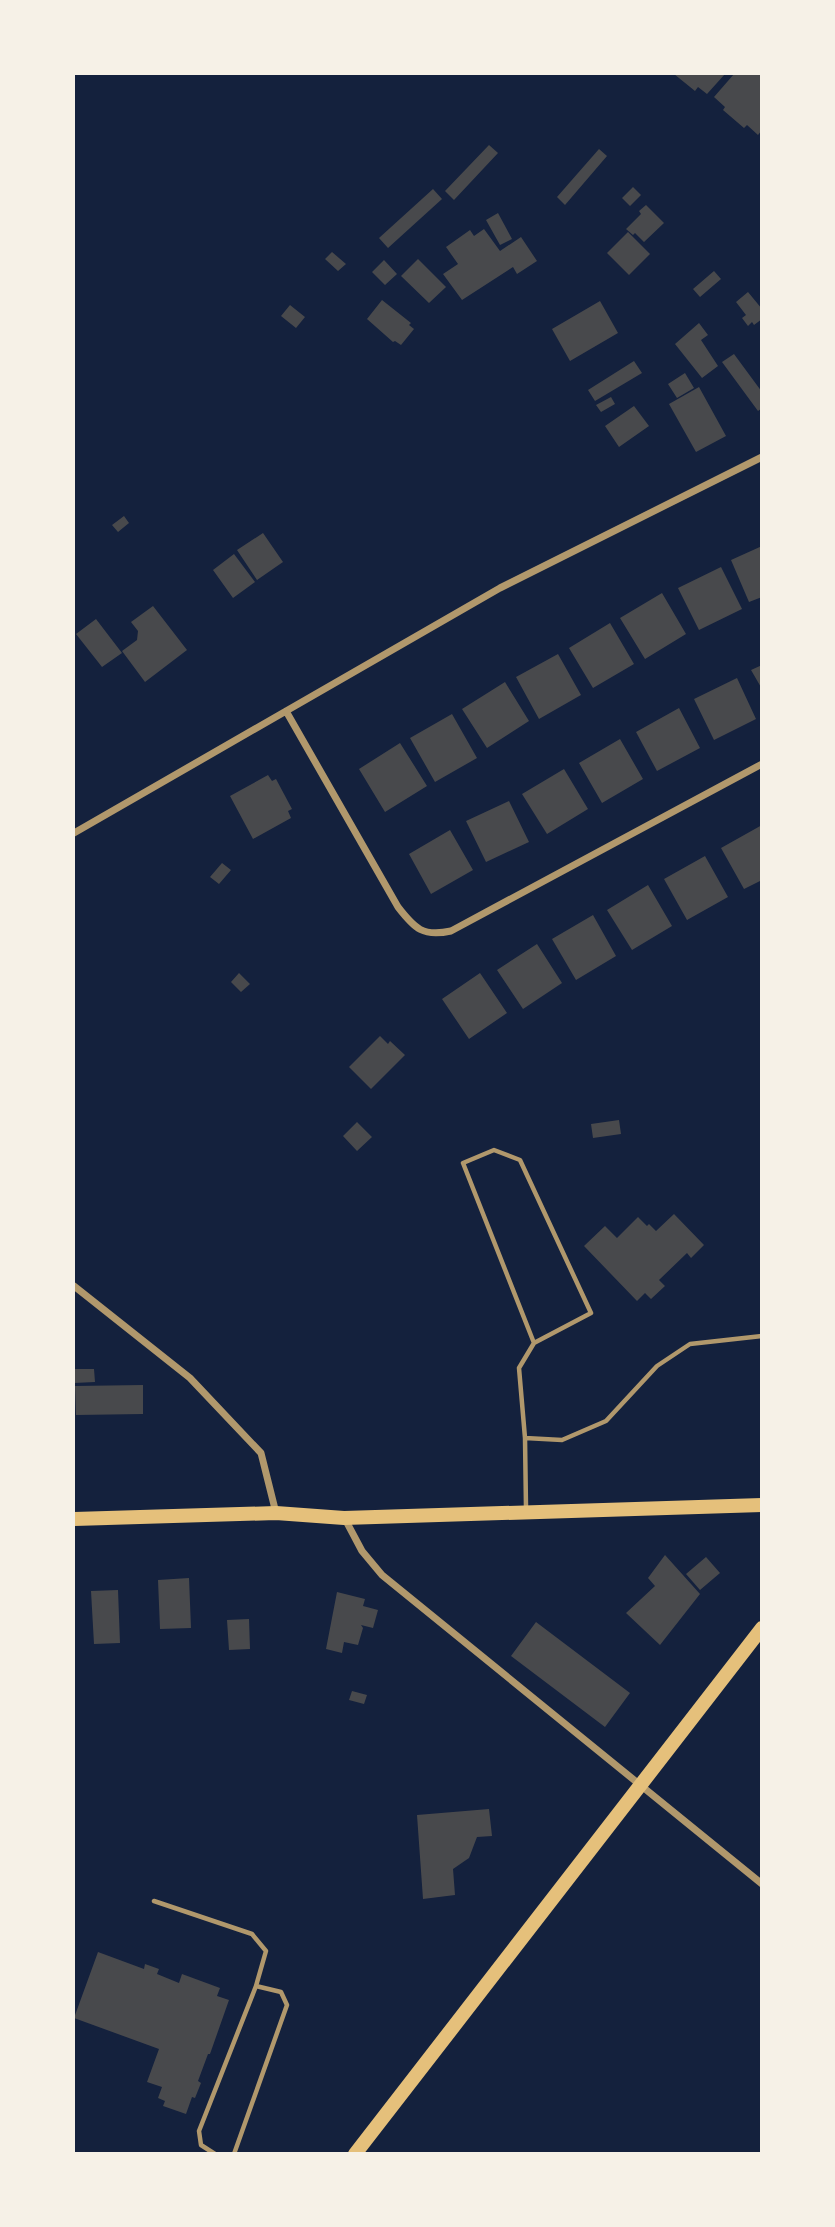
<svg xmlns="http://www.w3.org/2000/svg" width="835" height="2227" font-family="Raleway,sans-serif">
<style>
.building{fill:#48494c}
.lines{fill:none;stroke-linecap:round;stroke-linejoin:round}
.service{stroke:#b1986c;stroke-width:4.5}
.minor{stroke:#b1986c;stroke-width:7}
.secondary{stroke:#e5c07b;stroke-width:14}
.primary{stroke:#e5c07b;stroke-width:14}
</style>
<rect width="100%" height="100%" fill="#14213d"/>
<!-- building -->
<path class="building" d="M 674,74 L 725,74 L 707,94 L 698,87 L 695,91 Z
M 734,74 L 762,74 L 762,130 L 758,135 L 747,125 L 744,128 L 723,110 L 725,107 L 714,97 Z
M 489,145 L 498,153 L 454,200 L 445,191 Z
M 599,149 L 607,156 L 565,205 L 557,197 Z
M 633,187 L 641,195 L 630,206 L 622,198 Z
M 433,189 L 442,199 L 388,248 L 379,238 Z
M 646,205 L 664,223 L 644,242 L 635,233 L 633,235 L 626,229 L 641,214 L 639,211 Z
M 498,213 L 512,239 L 500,245 L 486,220 Z
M 484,229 L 500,251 L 521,237 L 537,261 L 517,274 L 513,267 L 462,300 L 443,274 L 458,264 L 446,247 L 470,230 L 474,236 Z
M 628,232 L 650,254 L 629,275 L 607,253 Z
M 332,252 L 346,264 L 338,271 L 325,259 Z
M 418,259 L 446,287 L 429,303 L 401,276 Z
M 384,260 L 397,274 L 385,285 L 372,272 Z
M 714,271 L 721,279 L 700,297 L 693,289 Z
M 748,292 L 762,309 L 762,319 L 754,325 L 752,322 L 748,326 L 742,318 L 746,315 L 736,302 Z
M 382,300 L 411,323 L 409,325 L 414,329 L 401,345 L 395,341 L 393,342 L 367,319 Z
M 600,301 L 618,333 L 570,361 L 552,329 Z
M 290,305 L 305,317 L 296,328 L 281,316 Z
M 699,323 L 708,335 L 701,340 L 718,366 L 702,378 L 675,344 Z
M 734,354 L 762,392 L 762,408 L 758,411 L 722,362 Z
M 634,361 L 642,373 L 595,401 L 588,390 Z
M 685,373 L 694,388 L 677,398 L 668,384 Z
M 699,387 L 726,436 L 696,452 L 669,404 Z
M 611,397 L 615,404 L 601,412 L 596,405 Z
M 634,406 L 649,426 L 619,447 L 605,426 Z
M 124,516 L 129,523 L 118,532 L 112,525 Z
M 263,533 L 283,562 L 257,580 L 237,550 Z
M 762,546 L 762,597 L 749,602 L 731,560 Z
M 234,554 L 255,582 L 233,598 L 213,570 Z
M 721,567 L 742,609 L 699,630 L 678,588 Z
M 662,593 L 686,634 L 645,659 L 620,618 Z
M 153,606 L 187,650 L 145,682 L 122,651 L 137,640 L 138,631 L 131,622 Z
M 96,619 L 122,653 L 102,667 L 76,634 Z
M 610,623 L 634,664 L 593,688 L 569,648 Z
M 558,654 L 581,695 L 539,719 L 516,677 Z
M 762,665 L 762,689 L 751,670 Z
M 737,678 L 756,719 L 714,740 L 694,699 Z
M 505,682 L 529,721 L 487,748 L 462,709 Z
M 679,708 L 700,748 L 657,771 L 636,732 Z
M 452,714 L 477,758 L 435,782 L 410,738 Z
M 620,739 L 643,779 L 602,803 L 579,763 Z
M 400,743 L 427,786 L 385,812 L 359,769 Z
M 564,769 L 588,809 L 547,834 L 522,794 Z
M 268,775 L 272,781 L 276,779 L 292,809 L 288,811 L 291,818 L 253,839 L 230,796 Z
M 509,801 L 529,842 L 486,862 L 466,821 Z
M 762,825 L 762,880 L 744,889 L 721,848 Z
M 450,830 L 473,870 L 431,894 L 409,854 Z
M 705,856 L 728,897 L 687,920 L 664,879 Z
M 222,863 L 231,870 L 219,884 L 210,877 Z
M 648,885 L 672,926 L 632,950 L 607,910 Z
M 593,915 L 616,956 L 576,980 L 552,939 Z
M 537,944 L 562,983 L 523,1009 L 497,970 Z
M 239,973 L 250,984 L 241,992 L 231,982 Z
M 480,973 L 507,1013 L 469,1039 L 442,999 Z
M 380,1036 L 388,1044 L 390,1041 L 405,1055 L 371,1089 L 349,1067 Z
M 619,1120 L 621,1134 L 593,1138 L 591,1124 Z
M 357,1122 L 372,1137 L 357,1151 L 343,1136 Z
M 674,1214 L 704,1245 L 691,1258 L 687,1253 L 659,1280 L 665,1286 L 651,1299 L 645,1293 L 637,1301 L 584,1246 L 605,1226 L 617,1238 L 638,1217 L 647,1226 L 649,1224 L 656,1231 Z
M 74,1369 L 94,1369 L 95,1382 L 74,1383 Z
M 143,1385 L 143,1414 L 76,1415 L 75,1386 Z
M 665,1555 L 700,1594 L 660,1645 L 626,1613 L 655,1586 L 648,1578 Z
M 706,1557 L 720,1573 L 700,1590 L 686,1574 Z
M 189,1578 L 191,1628 L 160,1629 L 158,1580 Z
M 118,1590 L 120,1643 L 94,1644 L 91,1591 Z
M 337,1592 L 365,1599 L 363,1606 L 378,1610 L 373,1628 L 361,1625 L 363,1628 L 358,1645 L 344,1642 L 342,1653 L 326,1649 Z
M 249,1619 L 250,1649 L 229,1650 L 227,1620 Z
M 536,1622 L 630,1693 L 605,1727 L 511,1656 Z
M 352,1691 L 367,1695 L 364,1704 L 349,1700 Z
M 489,1809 L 492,1836 L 477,1837 L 469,1858 L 453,1869 L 455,1895 L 423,1899 L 417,1815 Z
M 98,1952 L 144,1969 L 145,1964 L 159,1969 L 157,1974 L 179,1983 L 182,1974 L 220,1988 L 217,1996 L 229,2000 L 210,2054 L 208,2054 L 198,2081 L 201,2083 L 195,2098 L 192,2097 L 186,2114 L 163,2106 L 165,2101 L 158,2098 L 162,2087 L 147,2082 L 159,2049 L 74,2018 Z"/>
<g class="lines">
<!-- service -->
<path class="service" d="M 525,1438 L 562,1440 L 606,1421 L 657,1366 L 690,1344 L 762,1336
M 526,1508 L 525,1438 L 519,1368 L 534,1343 L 591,1313 L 520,1160 L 494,1150 L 463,1163 L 534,1343
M 154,1901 L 252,1934 L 266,1951 L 256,1986
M 215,2154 L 201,2145 L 199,2131 L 256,1986 L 281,1992 L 287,2005 L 234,2154"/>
<!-- minor -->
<path class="minor" d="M 286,711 L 398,907 C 415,929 423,937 451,931 L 762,764
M 74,833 L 500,588 L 762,457
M 74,1286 L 190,1378 L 261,1453 L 276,1513
M 345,1519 L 362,1551 L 382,1575 L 762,1884"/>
<!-- secondary -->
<path class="secondary" d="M 74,1519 L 276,1513 L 344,1518 L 762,1505"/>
<!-- primary -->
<path class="primary" d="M 355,2154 L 762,1628"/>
</g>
<!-- border -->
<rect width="835" height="2227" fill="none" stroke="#f6f1e7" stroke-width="150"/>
</svg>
